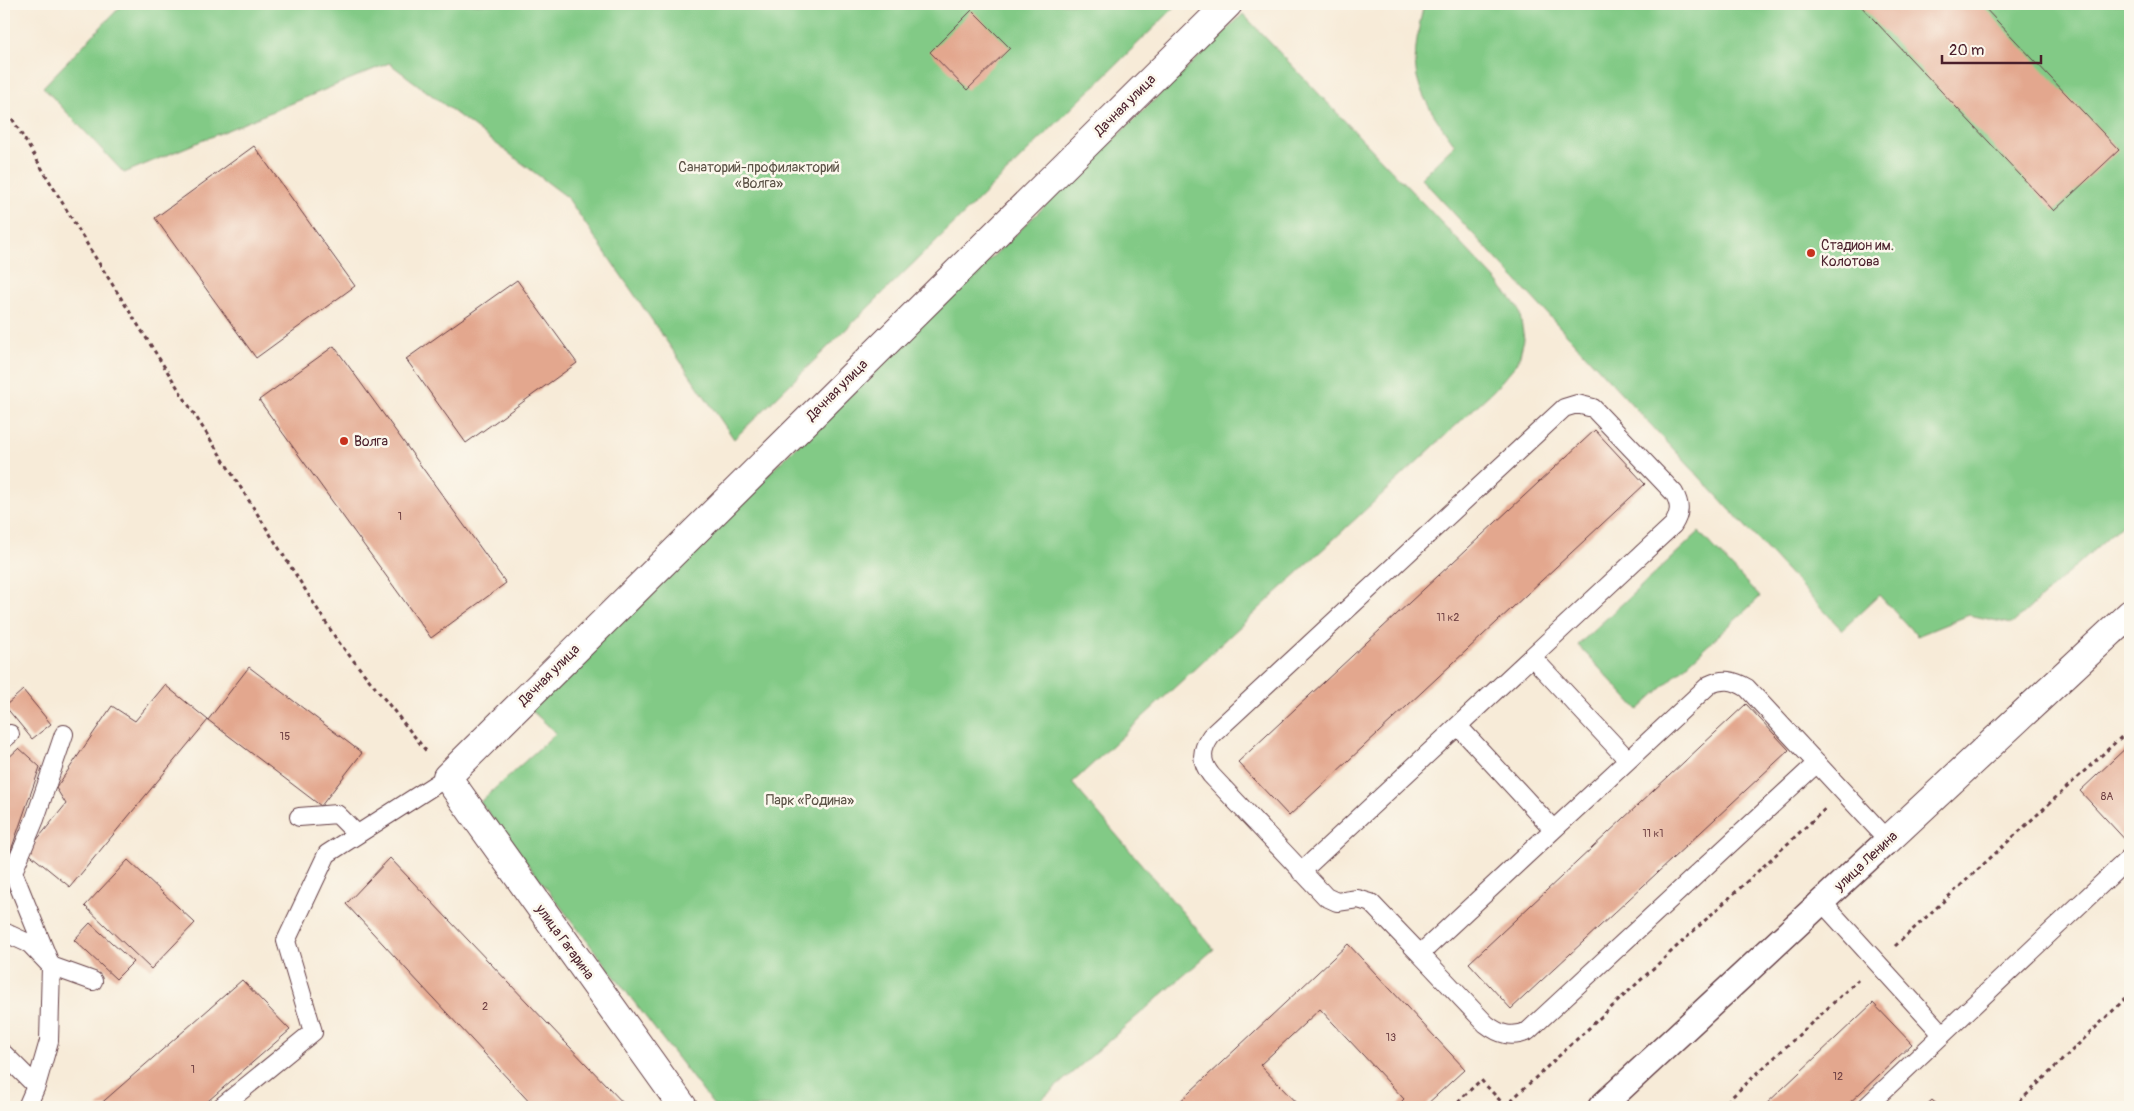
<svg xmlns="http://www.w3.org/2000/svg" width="2134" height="1111" font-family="Pangolin,sans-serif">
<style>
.green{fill:#82ca86;stroke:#667458}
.building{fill:#e3a78e}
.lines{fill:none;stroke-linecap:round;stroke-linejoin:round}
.service-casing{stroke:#643e45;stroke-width:20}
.pedestrian-casing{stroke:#643e45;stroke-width:28}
.minor-casing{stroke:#643e45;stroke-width:30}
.path{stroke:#643e45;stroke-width:3;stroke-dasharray:4 4;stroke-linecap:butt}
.service{stroke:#fff;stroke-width:18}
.pedestrian{stroke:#fff;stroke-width:25}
.minor{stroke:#fff;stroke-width:28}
.poi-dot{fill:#c8321e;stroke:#fbf7ec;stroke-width:2}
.labels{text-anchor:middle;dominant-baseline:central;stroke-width:5;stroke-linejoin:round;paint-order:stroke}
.number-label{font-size:11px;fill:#704144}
.street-label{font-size:14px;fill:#4a1f2b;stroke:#fbf7ec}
.park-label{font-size:14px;fill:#5b5246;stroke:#fbf7ec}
.poi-label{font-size:14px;fill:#4a1f2b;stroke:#fbf7ec;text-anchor:start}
</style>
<rect width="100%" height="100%" fill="#fbf7ec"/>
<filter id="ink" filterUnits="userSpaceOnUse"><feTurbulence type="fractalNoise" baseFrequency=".02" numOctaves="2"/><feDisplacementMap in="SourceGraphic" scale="10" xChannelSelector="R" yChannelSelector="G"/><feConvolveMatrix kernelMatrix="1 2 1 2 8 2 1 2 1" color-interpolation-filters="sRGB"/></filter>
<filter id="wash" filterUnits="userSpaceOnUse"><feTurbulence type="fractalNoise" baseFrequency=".0096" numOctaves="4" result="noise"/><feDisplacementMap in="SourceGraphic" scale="20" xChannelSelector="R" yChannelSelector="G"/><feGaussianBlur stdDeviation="1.12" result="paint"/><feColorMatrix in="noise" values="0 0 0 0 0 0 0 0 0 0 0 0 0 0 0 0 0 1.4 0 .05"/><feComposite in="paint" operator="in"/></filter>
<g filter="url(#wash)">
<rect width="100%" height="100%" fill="#f7ebd8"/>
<!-- green -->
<path class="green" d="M 123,4 L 1178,4 L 734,439 L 567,197 L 389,63 L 124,173 L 43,87 Z
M 1424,4 L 2130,4 L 2130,517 L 2012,624 L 1969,615 L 1917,636 L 1879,595 L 1842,630 L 1421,178 L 1455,145 C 1441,125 1423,103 1417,77 C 1412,57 1419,25 1424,4 Z
M 1243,14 L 1496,280 L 1519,309 L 1524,339 L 1518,362 L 1494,390 L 1072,783 L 1214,949 L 1033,1107 L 715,1107 L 480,802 L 556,733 L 528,707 Z
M 1699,532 L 1760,597 L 1638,710 L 1578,645 Z"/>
<g id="blocks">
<!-- building -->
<path class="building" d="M 1859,4 L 1981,4 L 2119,150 L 2054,211 Z
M 972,10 L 1010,48 L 967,90 L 930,52 Z
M 254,146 L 355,286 L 256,358 L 155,218 Z
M 517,280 L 577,363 L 466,443 L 406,359 Z
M 334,346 L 506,583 L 431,638 L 259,400 Z
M 1595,430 L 1645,484 L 1289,816 L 1238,762 Z
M 249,667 L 362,753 L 321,806 L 208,720 Z
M 165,685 L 208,720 L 70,887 L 27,852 L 66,804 L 56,788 L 112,706 L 135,721 Z
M 23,690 L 51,724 L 32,739 L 5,706 Z
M 1746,704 L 1789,750 L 1511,1009 L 1469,963 Z
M 2130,744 L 2130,845 L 2080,791 Z
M 19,748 L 40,767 L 10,853 L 4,858 L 4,762 Z
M 390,858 L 627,1107 L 534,1107 L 346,904 Z
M 128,860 L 195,923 L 151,969 L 85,906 Z
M 90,923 L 133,962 L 116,979 L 74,940 Z
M 1348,944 L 1465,1069 L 1424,1107 L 1396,1107 L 1404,1099 L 1320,1009 L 1260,1065 L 1300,1107 L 1174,1107 Z
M 242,980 L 290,1030 L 201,1107 L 97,1107 Z
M 1873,1003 L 1912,1044 L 1845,1107 L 1763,1107 Z
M 1932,1100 L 1940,1107 L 1925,1106 Z"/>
</g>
</g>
<g filter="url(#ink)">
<use href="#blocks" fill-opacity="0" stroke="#643e45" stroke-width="1"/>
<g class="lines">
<!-- service casing -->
<g class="service-casing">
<path id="service" d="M 1532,657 L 1628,760
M 1458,726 L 1553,829
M 4,739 L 10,734
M 1817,763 L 1528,1031 C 1512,1038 1500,1035 1486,1024 L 1420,954 L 1709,685 C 1723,678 1734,680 1747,688 L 1888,840
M 299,817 L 337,814 L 357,834
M 1301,872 L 1673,525 C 1680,514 1681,505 1674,493 L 1593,408 L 1577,404 L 1564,408 L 1211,736 C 1201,750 1200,761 1211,775 L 1326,897 L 1337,902 L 1358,899 L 1371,903 L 1420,954
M 1822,902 L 1942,1034
M 4,932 L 30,944 L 51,966 L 93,981
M 4,1054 L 36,1086 L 27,1107
M 36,1086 L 49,1041 L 51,966 L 13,872 L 35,819 L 64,734
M 221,1107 L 313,1032 L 286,941 L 327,854 L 447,777
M 1866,1107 L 2130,857"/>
</g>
<!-- pedestrian casing -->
<g class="pedestrian-casing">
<path id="pedestrian" d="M 1601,1107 L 1888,840"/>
</g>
<!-- minor casing -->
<g class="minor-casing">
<path id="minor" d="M 1888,840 L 2130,614
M 683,1107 L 447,777 L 1228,4"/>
</g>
<!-- path -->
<path class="path" d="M 4,105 L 90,249 L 337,640 L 427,752
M 1895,946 L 2130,729
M 1505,1106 L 1825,809
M 1452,1107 L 1481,1080 L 1506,1107
M 1721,1107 L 1858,980
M 2014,1107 L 2130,994"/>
<!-- service -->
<use href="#service" class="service"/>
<!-- pedestrian -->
<use href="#pedestrian" class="pedestrian"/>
<!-- minor -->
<use href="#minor" class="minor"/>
</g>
</g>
<!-- markers -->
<g class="poi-dot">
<circle cx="1811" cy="253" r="5"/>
<circle cx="344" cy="441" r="5"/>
</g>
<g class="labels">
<!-- number labels -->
<g class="number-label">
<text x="400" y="516">1</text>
<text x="1448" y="617">11 к2</text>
<text x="285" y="736">15</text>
<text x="2107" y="796">8А</text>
<text x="1653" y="833">11 к1</text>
<text x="485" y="1006">2</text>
<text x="1391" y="1037">13</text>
<text x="193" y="1069">1</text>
<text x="1838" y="1076">12</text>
</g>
<!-- street labels -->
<g class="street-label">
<text transform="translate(1125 105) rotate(-45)">Дачная улица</text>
<text transform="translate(837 390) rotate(-45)">Дачная улица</text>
<text transform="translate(549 675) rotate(-45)">Дачная улица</text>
<text transform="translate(1866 861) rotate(-43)">улица Ленина</text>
<text transform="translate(565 942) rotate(54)">улица Гагарина</text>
</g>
<!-- park labels -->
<g class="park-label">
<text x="759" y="167">Санаторий-профилакторий<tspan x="759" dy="16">«Волга»</tspan></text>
<text x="810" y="800">Парк «Родина»</text>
</g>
<!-- poi labels -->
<g class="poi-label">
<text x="1821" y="245">Стадион им.<tspan x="1821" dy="16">Колотова</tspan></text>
<text x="354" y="441">Волга</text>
</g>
</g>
<!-- margin -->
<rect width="2134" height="1111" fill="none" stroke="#fbf7ec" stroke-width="20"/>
<!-- scale -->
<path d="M1942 55v8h99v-8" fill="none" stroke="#4a1f2b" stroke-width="2.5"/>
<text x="1949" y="55" font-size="15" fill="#4a1f2b" stroke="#fbf7ec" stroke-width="4" paint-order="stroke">20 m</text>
</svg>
